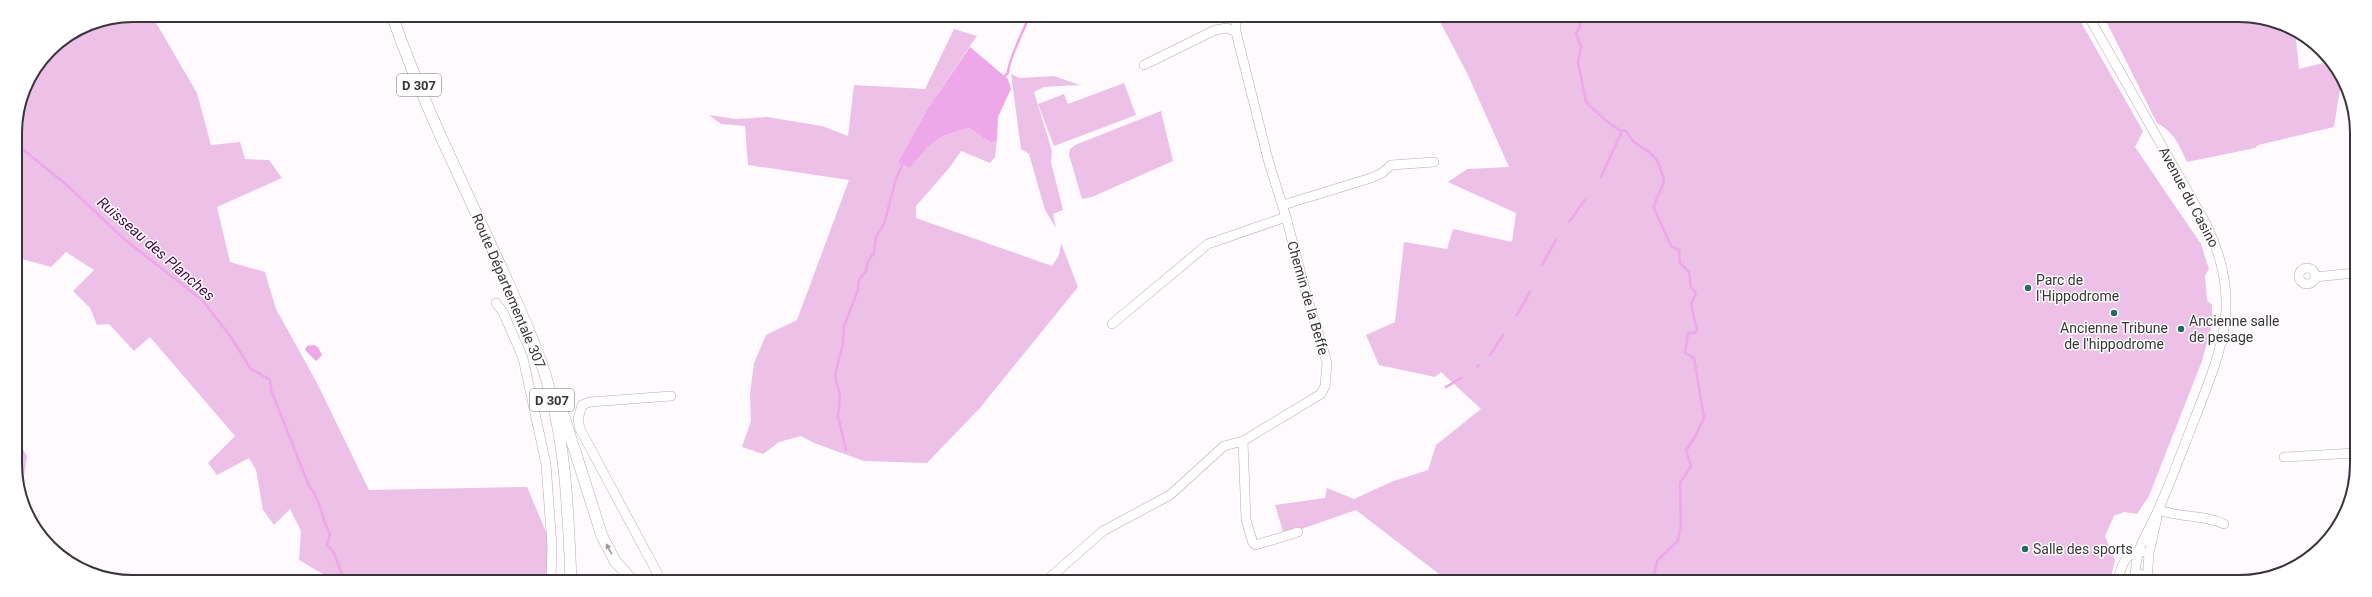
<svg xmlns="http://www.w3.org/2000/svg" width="2372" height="597" font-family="Roboto,sans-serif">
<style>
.green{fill:#edc0e8}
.water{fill:#eea7e8}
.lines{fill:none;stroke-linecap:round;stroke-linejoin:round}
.stream{stroke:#eea7e8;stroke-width:2.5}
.minor-casing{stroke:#b2aeb1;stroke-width:10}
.major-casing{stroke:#b2aeb1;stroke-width:12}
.minor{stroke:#fff;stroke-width:9}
.major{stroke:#fff;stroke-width:11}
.oneway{fill:#9c9a9c}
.poi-dot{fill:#256b5f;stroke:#fff;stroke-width:1.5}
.labels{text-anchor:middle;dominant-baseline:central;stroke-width:3;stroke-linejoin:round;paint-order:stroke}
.shield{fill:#fff;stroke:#747274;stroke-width:1}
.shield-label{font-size:13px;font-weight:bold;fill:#383638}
.street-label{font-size:14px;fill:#383638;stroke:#fff}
.poi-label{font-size:14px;fill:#383638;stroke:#fff;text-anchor:start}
.water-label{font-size:15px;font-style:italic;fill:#4a0b48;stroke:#fff}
.rim{fill:none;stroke:#383638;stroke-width:2}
</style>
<rect width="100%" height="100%" fill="#fefafd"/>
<!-- green -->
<path class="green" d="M 133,15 L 176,15 L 155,21 L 197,93 L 211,145 L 240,142 L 245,159 L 269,160 L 282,178 L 217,207 L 230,262 L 265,272 L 276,309 L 316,381 L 369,490 L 527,487 L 552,546 L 551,580 L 327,580 L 326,576 L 299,560 L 301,531 L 290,509 L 274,525 L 263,510 L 256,470 L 249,458 L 217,475 L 208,463 L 235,436 L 150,337 L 134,351 L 109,324 L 97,325 L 90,308 L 73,291 L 94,270 L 66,252 L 51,267 L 22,259 L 16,262 L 15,125 L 24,87 L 50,49 L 88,24 Z
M 1437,16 L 2078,17 L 2143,131 L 2135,147 L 2201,244 L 2209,269 L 2205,276 L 2207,300 L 2212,305 L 2212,325 L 2202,361 L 2149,496 L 2137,514 L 2124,512 L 2114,516 L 2105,536 L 2115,560 L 2110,582 L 1448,581 L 1356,510 L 1284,535 L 1275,505 L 1325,498 L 1327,488 L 1354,499 L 1391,482 L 1428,470 L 1436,445 L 1481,409 L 1441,372 L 1435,377 L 1379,365 L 1366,335 L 1395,322 L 1404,242 L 1447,249 L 1453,229 L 1512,242 L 1516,213 L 1448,182 L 1467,169 L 1509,167 L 1467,73 Z
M 2112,17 L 2263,17 L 2295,29 L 2299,69 L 2331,61 L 2342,77 L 2334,127 L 2258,145 L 2255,148 L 2187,162 C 2179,145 2174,132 2157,123 L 2106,21 Z
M 954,29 L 977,36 L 928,108 L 898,162 L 910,167 C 931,142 936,136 969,128 L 991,143 L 997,140 L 995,157 L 990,163 L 961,151 L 950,167 L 916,206 L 916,218 L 1052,266 L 1059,255 L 1061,243 L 1078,287 L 979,409 L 927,463 L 864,461 L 814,443 L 801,436 L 779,442 L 763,454 L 742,447 L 751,421 L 750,394 L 754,363 L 766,335 L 797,320 L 849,180 L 748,165 L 745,126 L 721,124 L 709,115 L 737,119 L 767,117 L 822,126 L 848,136 L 854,85 L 925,89 Z
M 1011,74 L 1020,78 L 1054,76 L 1080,85 L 1044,87 L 1034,92 L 1052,151 L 1051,162 L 1063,210 L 1053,214 L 1056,228 L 1045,210 L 1029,154 L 1021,149 Z
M 1124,83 L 1136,115 L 1054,146 L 1038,104 L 1064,94 L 1068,104 Z
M 1161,111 L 1173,161 L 1092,197 L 1082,199 L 1069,155 L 1070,149 L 1075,145 Z
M 17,439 L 27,456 L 21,497 L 17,488 Z"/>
<!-- water -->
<path class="water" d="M 970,47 L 1008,79 L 1011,89 L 998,117 L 997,140 L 991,143 L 969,128 C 936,136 931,142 910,168 L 898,162 L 928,108 Z
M 314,345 L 318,347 L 322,355 L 316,361 L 305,350 L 307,346 Z"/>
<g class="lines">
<!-- stream -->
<path class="stream" d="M 1577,17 L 1580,26 L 1576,34 L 1581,47 L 1578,62 L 1586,102 L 1605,120 L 1619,130 L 1626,131 C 1636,149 1644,145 1655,158 C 1660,163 1660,172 1664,178 C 1663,191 1655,197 1654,208 L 1671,246 L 1679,250 L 1680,263 L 1689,272 L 1691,287 L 1696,293 L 1691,304 L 1697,330 L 1695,333 L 1688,333 L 1685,353 L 1694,358 L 1704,418 L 1695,437 L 1686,450 L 1691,466 L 1680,483 L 1681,526 L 1678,541 L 1657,561 L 1653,581
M 1002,78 L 1008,73 C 1008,60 1024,31 1029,16
M 15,143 L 68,186 L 124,239 L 202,300 L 231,337 L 250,368 L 270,380 L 271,390 L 309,486 C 321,500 321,518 330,534 L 327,545 L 334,553 L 344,580
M 1601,177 L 1622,131
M 1569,222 L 1585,200
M 1542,265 L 1556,240
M 1517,315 L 1530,292
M 1490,355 L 1503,335
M 1477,367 L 1479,365
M 1446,387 L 1461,378
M 17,395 L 22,403
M 846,450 L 838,416 L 840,396 L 835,375 L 843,344 L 844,326 L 858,290 L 859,280 L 866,271 L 868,261 L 874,253 L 876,237 L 884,224 L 896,179 L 904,161"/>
<!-- minor casing -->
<g class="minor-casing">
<path id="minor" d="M 2089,17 L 2206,224 C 2243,299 2223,346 2195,418 C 2183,448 2172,479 2159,508 C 2148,534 2132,551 2136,582
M 1144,65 L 1215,30 L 1227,28 L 1236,32
M 1283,205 L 1371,178 L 1382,173 L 1391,165 L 1434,162
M2299 276a8 8 0 1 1 16 0a8 8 0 1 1-16 0Z
M 2315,277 L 2355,273
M 496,303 L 503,312 L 523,358 L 546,464 L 552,546 L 551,580
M 1112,324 L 1208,244 L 1286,217
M 1243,441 L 1246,520 L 1253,543 L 1256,545 L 1298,532
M 2284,457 L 2355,453
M 2351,496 L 2355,459
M 2159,510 C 2180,518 2203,514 2224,524
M 661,580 L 580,429 L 578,419 L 582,405 L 590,402 L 671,396
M 1046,581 L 1103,531 L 1170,495 L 1224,446 L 1243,441 L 1321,394 L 1325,386 L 1327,363 L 1323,349 L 1308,301 L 1286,217 L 1269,163 L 1236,32 L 1236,16
M 2117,582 C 2121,569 2125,549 2142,552
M 2123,582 L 2140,574
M 2147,582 L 2149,553 L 2157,518"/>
</g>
<!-- major casing -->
<g class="major-casing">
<path id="major" d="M 392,15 C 420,97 459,175 495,254 C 512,292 531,331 544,371 C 566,439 568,510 571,580
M 559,401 L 602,536 L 615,561 L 632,580"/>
</g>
<!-- minor -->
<use href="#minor" class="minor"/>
<!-- major -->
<use href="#major" class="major"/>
</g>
<!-- one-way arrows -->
<defs><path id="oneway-solid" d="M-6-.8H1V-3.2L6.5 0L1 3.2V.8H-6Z"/></defs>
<use class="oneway" href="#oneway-solid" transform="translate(609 549) rotate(-119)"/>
<!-- markers -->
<g class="poi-dot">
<circle cx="2028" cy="288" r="4"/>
<circle cx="2114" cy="313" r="4"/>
<circle cx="2181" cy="329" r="4"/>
<circle cx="2025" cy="549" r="4"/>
</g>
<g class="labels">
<!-- shield labels -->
<g class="shield">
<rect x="397" y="74" width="44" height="22" rx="3"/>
<rect x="530" y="389" width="44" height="22" rx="3"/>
</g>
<g class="shield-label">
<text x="419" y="85">D 307</text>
<text x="552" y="400">D 307</text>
</g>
<!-- street labels -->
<g class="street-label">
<text transform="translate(2189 197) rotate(62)">Avenue du Casino</text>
<text transform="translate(509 291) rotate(67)">Route Départementale 307</text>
<text transform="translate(1308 298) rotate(74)">Chemin de la Beffe</text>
</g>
<!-- poi labels -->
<g class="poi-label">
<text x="2036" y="280">Parc de<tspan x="2036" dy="16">l'Hippodrome</tspan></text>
<text x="2189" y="321">Ancienne salle<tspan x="2189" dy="16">de pesage</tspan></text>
<text x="2114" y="328" text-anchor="middle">Ancienne Tribune<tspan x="2114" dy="16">de l'hippodrome</tspan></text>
<text x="2033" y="549">Salle des sports</text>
</g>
<!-- water labels -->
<g class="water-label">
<text transform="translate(156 249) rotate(41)">Ruisseau des Planches</text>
</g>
</g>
<!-- crop -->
<path d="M0 0H2372V597H0ZM133 22H2239A111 111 0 0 1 2350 133V464A111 111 0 0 1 2239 575H133A111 111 0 0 1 22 464V133A111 111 0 0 1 133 22Z" fill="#fff" fill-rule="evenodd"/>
<path class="rim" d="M133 22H2239A111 111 0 0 1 2350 133V464A111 111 0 0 1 2239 575H133A111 111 0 0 1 22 464V133A111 111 0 0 1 133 22Z"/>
</svg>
